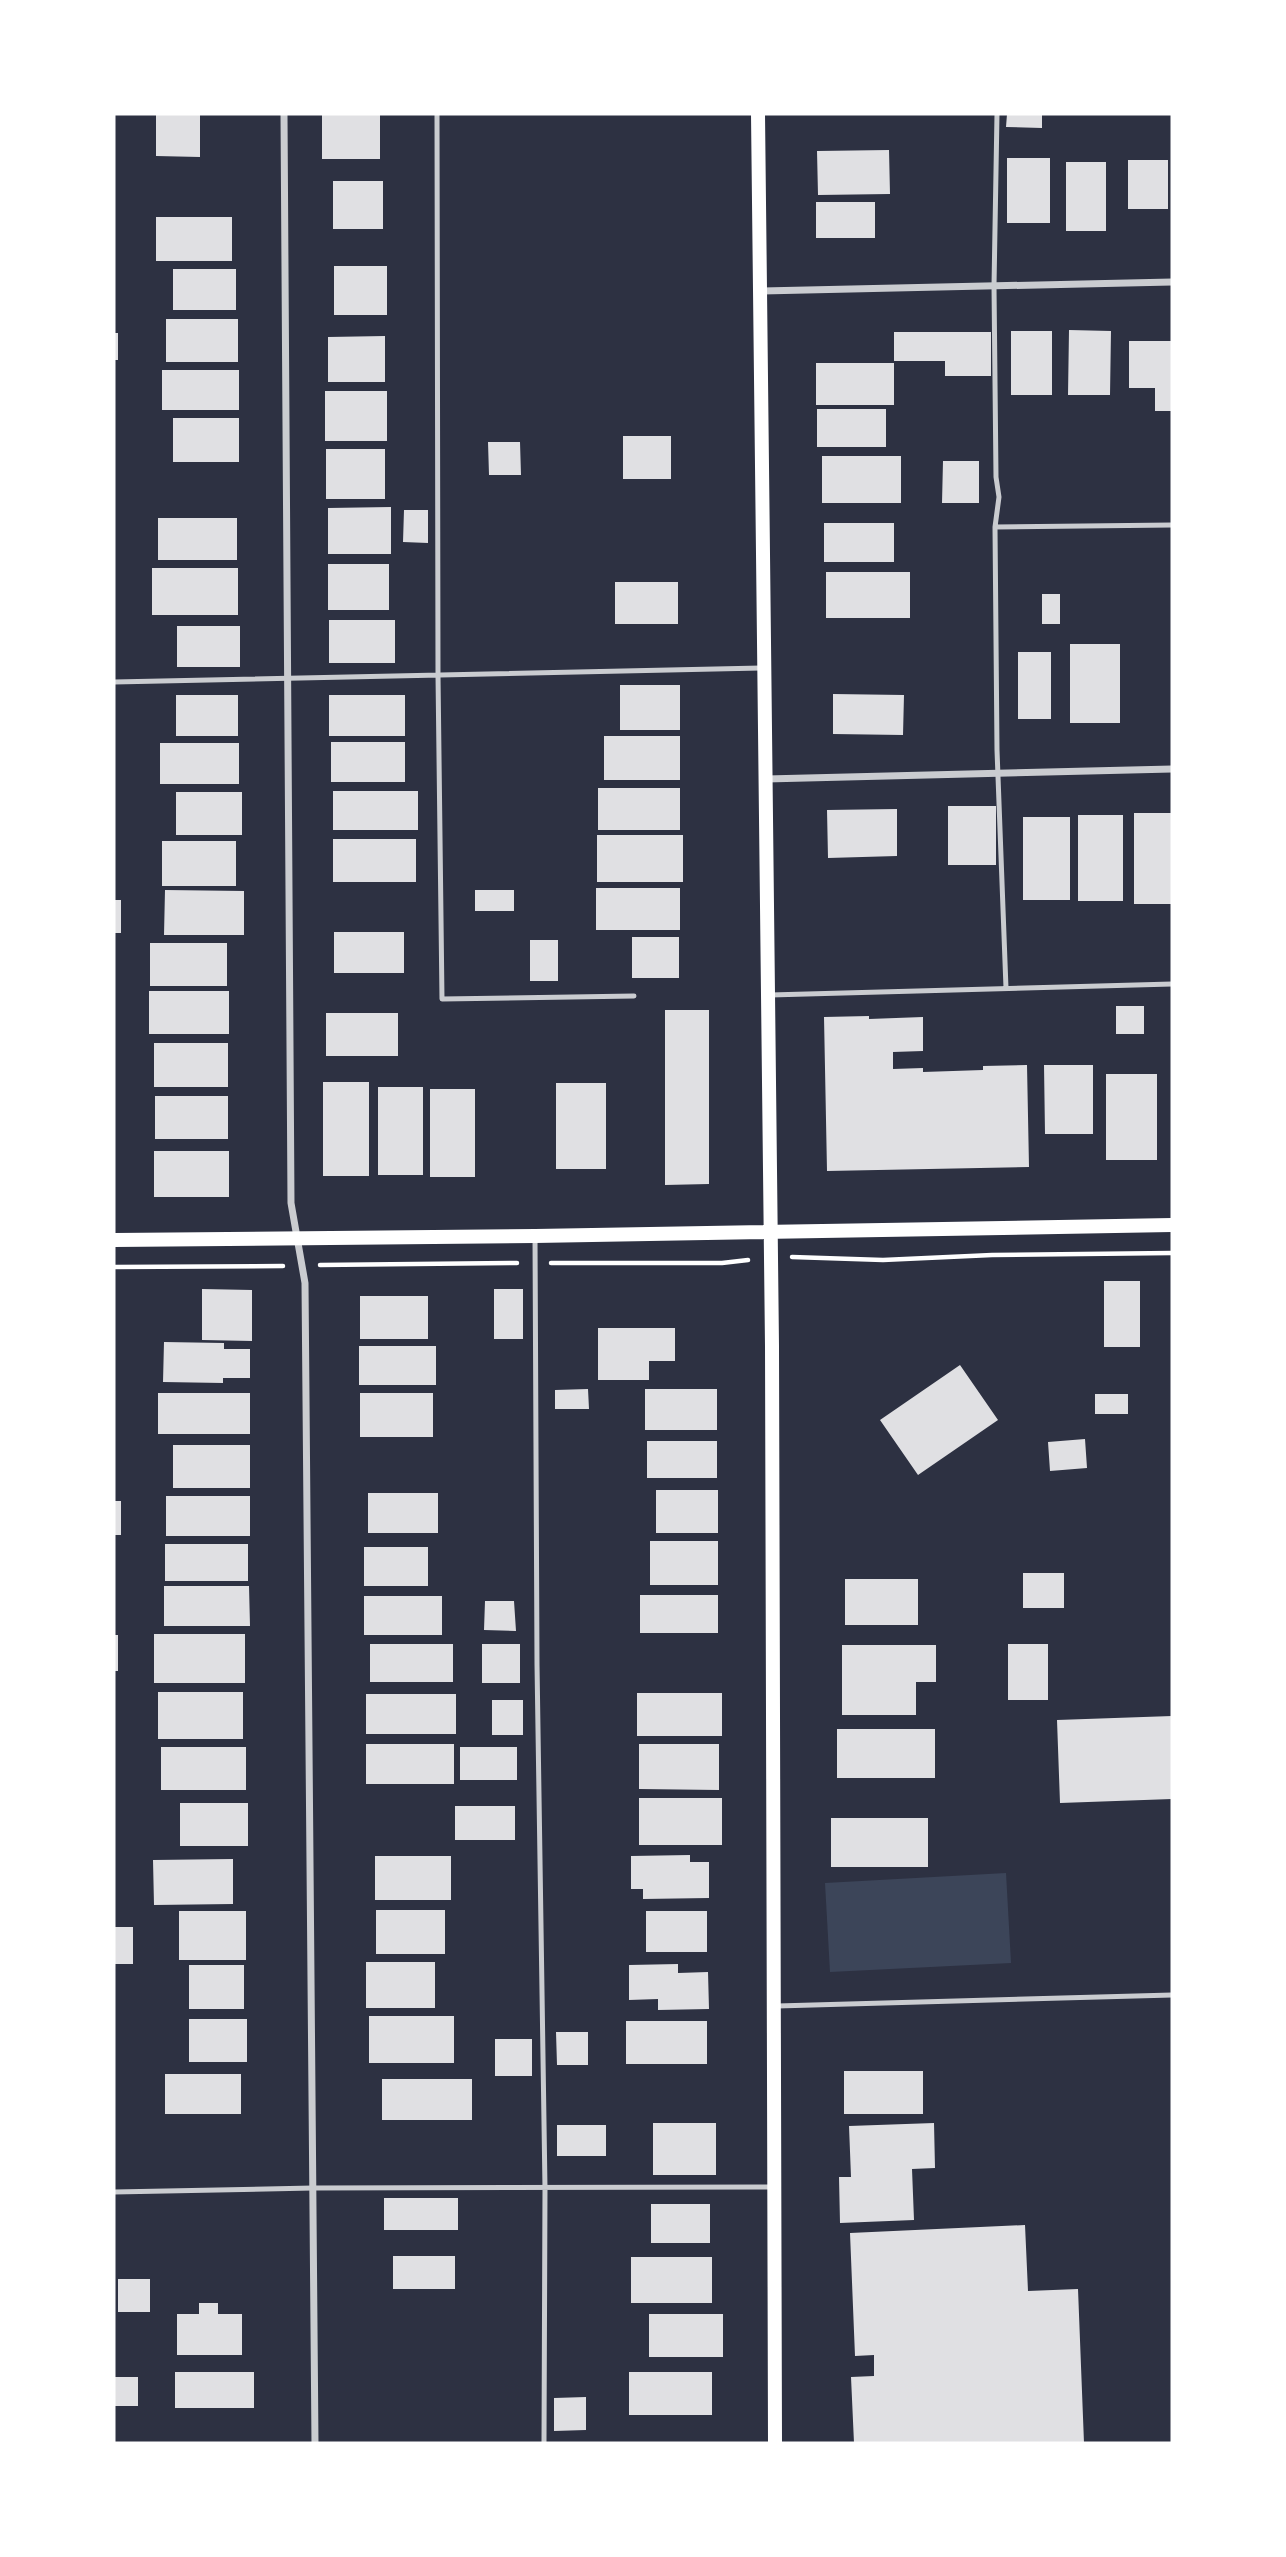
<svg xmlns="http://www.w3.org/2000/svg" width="1286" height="2557" font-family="'Noto Sans',sans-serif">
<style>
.green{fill:#3c4559}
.building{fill:#e0e0e3}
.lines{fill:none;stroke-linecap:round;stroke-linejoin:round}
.path{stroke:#fff;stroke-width:4.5}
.service{stroke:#caccd0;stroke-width:5}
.minor{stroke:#caccd0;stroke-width:7}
.secondary{stroke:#fff;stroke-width:14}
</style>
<rect width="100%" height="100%" fill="#2d3142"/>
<!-- green -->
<path class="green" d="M 1006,1873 L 1011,1963 L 830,1972 L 825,1883 Z"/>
<!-- building -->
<path class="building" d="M 156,114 L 200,114 L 200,157 L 156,156 Z
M 322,114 L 380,114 L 380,159 L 322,159 Z
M 1007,114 L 1042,114 L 1042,128 L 1006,127 Z
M 889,150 L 890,194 L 818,195 L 817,151 Z
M 1007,158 L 1050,158 L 1050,223 L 1007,223 Z
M 1128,160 L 1168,160 L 1168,209 L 1128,209 Z
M 1066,162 L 1106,162 L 1106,231 L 1066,231 Z
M 333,181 L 383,181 L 383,229 L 333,229 Z
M 816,202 L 875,202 L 875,238 L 816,238 Z
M 156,217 L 232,217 L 232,261 L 156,261 Z
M 334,266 L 387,266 L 387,315 L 334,315 Z
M 173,269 L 236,269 L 236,310 L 173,310 Z
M 166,319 L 238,319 L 238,362 L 166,362 Z
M 1069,330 L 1111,331 L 1110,395 L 1068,395 Z
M 1011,331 L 1052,331 L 1052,395 L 1011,395 Z
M 894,332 L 991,332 L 991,376 L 945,376 L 945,361 L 894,361 Z
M 114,333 L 118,333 L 118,360 L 114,360 Z
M 385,336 L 385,382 L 328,382 L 328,337 Z
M 1129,341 L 1172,341 L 1172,411 L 1155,411 L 1155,388 L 1129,388 Z
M 816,363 L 894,363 L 894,405 L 816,405 Z
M 162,370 L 239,370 L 239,410 L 162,410 Z
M 325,391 L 387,391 L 387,441 L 325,441 Z
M 817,409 L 886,409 L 886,447 L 817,447 Z
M 173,418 L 239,418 L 239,462 L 173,462 Z
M 623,436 L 671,436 L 671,479 L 623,479 Z
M 488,442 L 520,442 L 521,475 L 489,475 Z
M 326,449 L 385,449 L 385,499 L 326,499 Z
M 822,456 L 901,456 L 901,503 L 822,503 Z
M 943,461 L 979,461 L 979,503 L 942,503 Z
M 391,507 L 391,554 L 328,554 L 328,508 Z
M 404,510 L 428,510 L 428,543 L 403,542 Z
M 158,518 L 237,518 L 237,560 L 158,560 Z
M 824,523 L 894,523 L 894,562 L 824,562 Z
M 328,564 L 389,564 L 389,610 L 328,610 Z
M 152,568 L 238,568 L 238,615 L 152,615 Z
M 826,572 L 910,572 L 910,618 L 826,618 Z
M 615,582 L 678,582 L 678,624 L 615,624 Z
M 1042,594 L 1060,594 L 1060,624 L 1042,624 Z
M 329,620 L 395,620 L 395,663 L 329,663 Z
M 177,626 L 240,626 L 240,667 L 177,667 Z
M 1070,644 L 1120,644 L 1120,723 L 1070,723 Z
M 1018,652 L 1051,652 L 1051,719 L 1018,719 Z
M 620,685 L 680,685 L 680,730 L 620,730 Z
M 833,694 L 904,695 L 903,735 L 833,734 Z
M 176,695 L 238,695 L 238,736 L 176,736 Z
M 329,695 L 405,695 L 405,736 L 329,736 Z
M 604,736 L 680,736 L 680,780 L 604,780 Z
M 331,742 L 405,742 L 405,782 L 331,782 Z
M 160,743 L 239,743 L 239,784 L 160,784 Z
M 598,788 L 680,788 L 680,830 L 598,830 Z
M 333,791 L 418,791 L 418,830 L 333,830 Z
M 176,792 L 242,792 L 242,835 L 176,835 Z
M 948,806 L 996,806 L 996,865 L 948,865 Z
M 897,809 L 897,856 L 828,858 L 827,810 Z
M 1134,813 L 1172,813 L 1172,904 L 1134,904 Z
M 1078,815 L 1123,815 L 1123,901 L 1078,901 Z
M 1023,817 L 1070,817 L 1070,900 L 1023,900 Z
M 597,835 L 683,835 L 683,882 L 597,882 Z
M 333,839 L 416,839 L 416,882 L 333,882 Z
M 162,841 L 236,841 L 236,886 L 162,886 Z
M 596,888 L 680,888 L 680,930 L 596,930 Z
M 165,890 L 244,891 L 244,935 L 164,935 Z
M 475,890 L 514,890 L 514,911 L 475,911 Z
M 114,900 L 121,900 L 121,933 L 114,933 Z
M 334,932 L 404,932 L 404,973 L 334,973 Z
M 632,937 L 679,937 L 679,978 L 632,978 Z
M 530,940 L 558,940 L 558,981 L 530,981 Z
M 150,943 L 227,943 L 227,986 L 150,986 Z
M 149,991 L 229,991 L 229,1034 L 149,1034 Z
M 1116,1006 L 1144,1006 L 1144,1034 L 1116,1034 Z
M 665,1010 L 709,1010 L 709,1184 L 665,1185 Z
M 326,1013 L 398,1013 L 398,1056 L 326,1056 Z
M 869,1016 L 869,1019 L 923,1017 L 923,1051 L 893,1052 L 893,1069 L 923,1068 L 923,1072 L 983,1070 L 983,1066 L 1027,1065 L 1029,1167 L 827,1171 L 824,1017 Z
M 154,1043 L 228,1043 L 228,1087 L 154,1087 Z
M 1044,1065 L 1093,1065 L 1093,1134 L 1045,1134 Z
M 1106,1074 L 1157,1074 L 1157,1160 L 1106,1160 Z
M 323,1082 L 369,1082 L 369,1176 L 323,1176 Z
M 556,1083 L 606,1083 L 606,1169 L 556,1169 Z
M 378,1087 L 423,1087 L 423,1175 L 378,1175 Z
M 430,1089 L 475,1089 L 475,1177 L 430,1177 Z
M 155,1096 L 228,1096 L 228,1139 L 155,1139 Z
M 154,1151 L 229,1151 L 229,1197 L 154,1197 Z
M 1104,1281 L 1140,1281 L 1140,1347 L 1104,1347 Z
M 202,1289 L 252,1290 L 252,1341 L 202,1340 Z
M 494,1289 L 523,1289 L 523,1339 L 494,1339 Z
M 360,1296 L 428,1296 L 428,1339 L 360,1339 Z
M 598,1328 L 675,1328 L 675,1361 L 649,1361 L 649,1380 L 598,1380 Z
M 164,1342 L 224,1343 L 224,1349 L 250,1349 L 250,1378 L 223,1378 L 223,1383 L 163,1382 Z
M 359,1346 L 436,1346 L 436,1385 L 359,1385 Z
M 960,1365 L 998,1420 L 918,1475 L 880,1420 Z
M 588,1389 L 589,1409 L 555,1409 L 555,1390 Z
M 645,1389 L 717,1389 L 717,1430 L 645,1430 Z
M 158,1393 L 250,1393 L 250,1434 L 158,1434 Z
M 360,1393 L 433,1393 L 433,1437 L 360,1437 Z
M 1095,1394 L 1128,1394 L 1128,1414 L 1095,1414 Z
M 1085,1439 L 1087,1468 L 1050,1471 L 1048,1442 Z
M 647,1441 L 717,1441 L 717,1478 L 647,1478 Z
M 173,1445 L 250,1445 L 250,1488 L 173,1488 Z
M 656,1490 L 718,1490 L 718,1533 L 656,1533 Z
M 368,1493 L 438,1493 L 438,1533 L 368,1533 Z
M 166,1496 L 250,1496 L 250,1536 L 166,1536 Z
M 114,1501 L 121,1501 L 121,1535 L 114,1535 Z
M 650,1541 L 718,1541 L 718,1585 L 650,1585 Z
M 165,1544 L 248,1544 L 248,1581 L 165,1581 Z
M 364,1547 L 428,1547 L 428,1586 L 364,1586 Z
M 1023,1573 L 1064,1573 L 1064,1608 L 1023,1608 Z
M 845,1579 L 918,1579 L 918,1625 L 845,1625 Z
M 164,1586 L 249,1586 L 250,1626 L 164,1626 Z
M 640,1595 L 718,1595 L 718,1633 L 640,1633 Z
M 364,1596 L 442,1596 L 442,1635 L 364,1635 Z
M 485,1601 L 514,1601 L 516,1631 L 484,1630 Z
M 154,1634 L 245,1634 L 245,1683 L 154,1683 Z
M 114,1635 L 118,1635 L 118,1671 L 114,1671 Z
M 370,1644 L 453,1644 L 453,1682 L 370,1682 Z
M 482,1644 L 520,1644 L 520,1683 L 482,1683 Z
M 1008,1644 L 1048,1644 L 1048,1700 L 1008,1700 Z
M 842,1645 L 936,1645 L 936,1682 L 916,1682 L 916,1715 L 842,1715 Z
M 158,1692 L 243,1692 L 243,1739 L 158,1739 Z
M 637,1693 L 722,1693 L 722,1736 L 637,1736 Z
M 366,1694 L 456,1694 L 456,1734 L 366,1734 Z
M 492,1700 L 523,1700 L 523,1735 L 492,1735 Z
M 1172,1716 L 1172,1799 L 1060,1803 L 1057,1720 Z
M 837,1729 L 935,1729 L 935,1778 L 837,1778 Z
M 366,1744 L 454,1744 L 454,1784 L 366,1784 Z
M 639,1744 L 719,1744 L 719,1790 L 639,1789 Z
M 161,1747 L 246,1747 L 246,1790 L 161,1790 Z
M 460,1747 L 517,1747 L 517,1780 L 460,1780 Z
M 639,1798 L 722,1798 L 722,1845 L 639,1845 Z
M 180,1803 L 248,1803 L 248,1846 L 180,1846 Z
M 455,1806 L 515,1806 L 515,1840 L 455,1840 Z
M 831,1818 L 928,1818 L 928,1867 L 831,1867 Z
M 690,1855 L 690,1862 L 709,1862 L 709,1898 L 643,1899 L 643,1889 L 631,1889 L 631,1856 Z
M 375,1856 L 451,1856 L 451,1900 L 375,1900 Z
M 233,1859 L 233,1904 L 154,1905 L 153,1860 Z
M 376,1910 L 445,1910 L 445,1954 L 376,1954 Z
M 179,1911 L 246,1911 L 246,1960 L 179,1960 Z
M 646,1911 L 707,1911 L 707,1952 L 646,1952 Z
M 114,1927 L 133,1927 L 133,1964 L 114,1964 Z
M 366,1962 L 435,1962 L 435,2008 L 366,2008 Z
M 678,1964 L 678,1973 L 708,1972 L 709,2009 L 658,2010 L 658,1999 L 629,2000 L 629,1965 Z
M 189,1965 L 244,1965 L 244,2009 L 189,2009 Z
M 369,2016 L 454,2016 L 454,2063 L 369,2063 Z
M 189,2019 L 247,2019 L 247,2062 L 189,2062 Z
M 626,2021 L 707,2021 L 707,2064 L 626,2064 Z
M 556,2032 L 588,2032 L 588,2065 L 557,2065 Z
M 495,2039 L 532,2039 L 532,2076 L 495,2076 Z
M 844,2071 L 923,2071 L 923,2114 L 844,2114 Z
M 165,2074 L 241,2074 L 241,2114 L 165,2114 Z
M 382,2079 L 472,2079 L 472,2120 L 382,2120 Z
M 653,2123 L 716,2123 L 716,2175 L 653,2175 Z
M 934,2123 L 935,2168 L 912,2169 L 914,2220 L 840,2223 L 839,2177 L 851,2177 L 849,2126 Z
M 557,2125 L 606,2125 L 606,2156 L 557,2156 Z
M 384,2198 L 458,2198 L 458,2230 L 384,2230 Z
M 651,2204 L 710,2204 L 710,2243 L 651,2243 Z
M 1025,2225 L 1028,2291 L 1078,2289 L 1084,2443 L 854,2443 L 851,2377 L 874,2376 L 874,2355 L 855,2356 L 850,2233 Z
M 393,2256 L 455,2256 L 455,2289 L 393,2289 Z
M 631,2257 L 712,2257 L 712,2303 L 631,2303 Z
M 118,2279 L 150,2279 L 150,2312 L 118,2312 Z
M 199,2303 L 218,2303 L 218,2314 L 242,2314 L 242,2355 L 177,2355 L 177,2314 L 199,2314 Z
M 649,2314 L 723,2314 L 723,2357 L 649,2357 Z
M 175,2372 L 254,2372 L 254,2408 L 175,2408 Z
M 629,2372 L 712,2372 L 712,2415 L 629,2415 Z
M 114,2377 L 138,2377 L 138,2406 L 114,2406 Z
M 586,2397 L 586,2430 L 554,2431 L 554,2398 Z"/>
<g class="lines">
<!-- path -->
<path class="path" d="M 792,1257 L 883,1260 L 992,1255 L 1172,1253
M 551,1263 L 722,1263 L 748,1260
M 320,1265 L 517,1263
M 114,1267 L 283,1266"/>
<!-- service -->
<path class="service" d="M 437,114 L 438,675 L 442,999 L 634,996
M 997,114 L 994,286 L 996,477 L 999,497 L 995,527 L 997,750 L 1006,988
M 995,527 L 1172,525
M 114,682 L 761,668
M 770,995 L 1172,984
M 535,1236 L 537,1664 L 545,2188 L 544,2443
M 777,2006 L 1172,1995
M 114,2192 L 313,2188 L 772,2187"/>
<!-- minor -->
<path class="minor" d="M 284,114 L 291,1203 L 305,1283 L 315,2443
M 760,291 L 1172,282
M 766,779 L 1172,769"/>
<!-- secondary -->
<path class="secondary" d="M 758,114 L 772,1346 L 775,2443
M 114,1240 L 535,1236 L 1172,1225"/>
</g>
<!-- border -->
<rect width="1286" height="2557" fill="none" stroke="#ffffff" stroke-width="231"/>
</svg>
